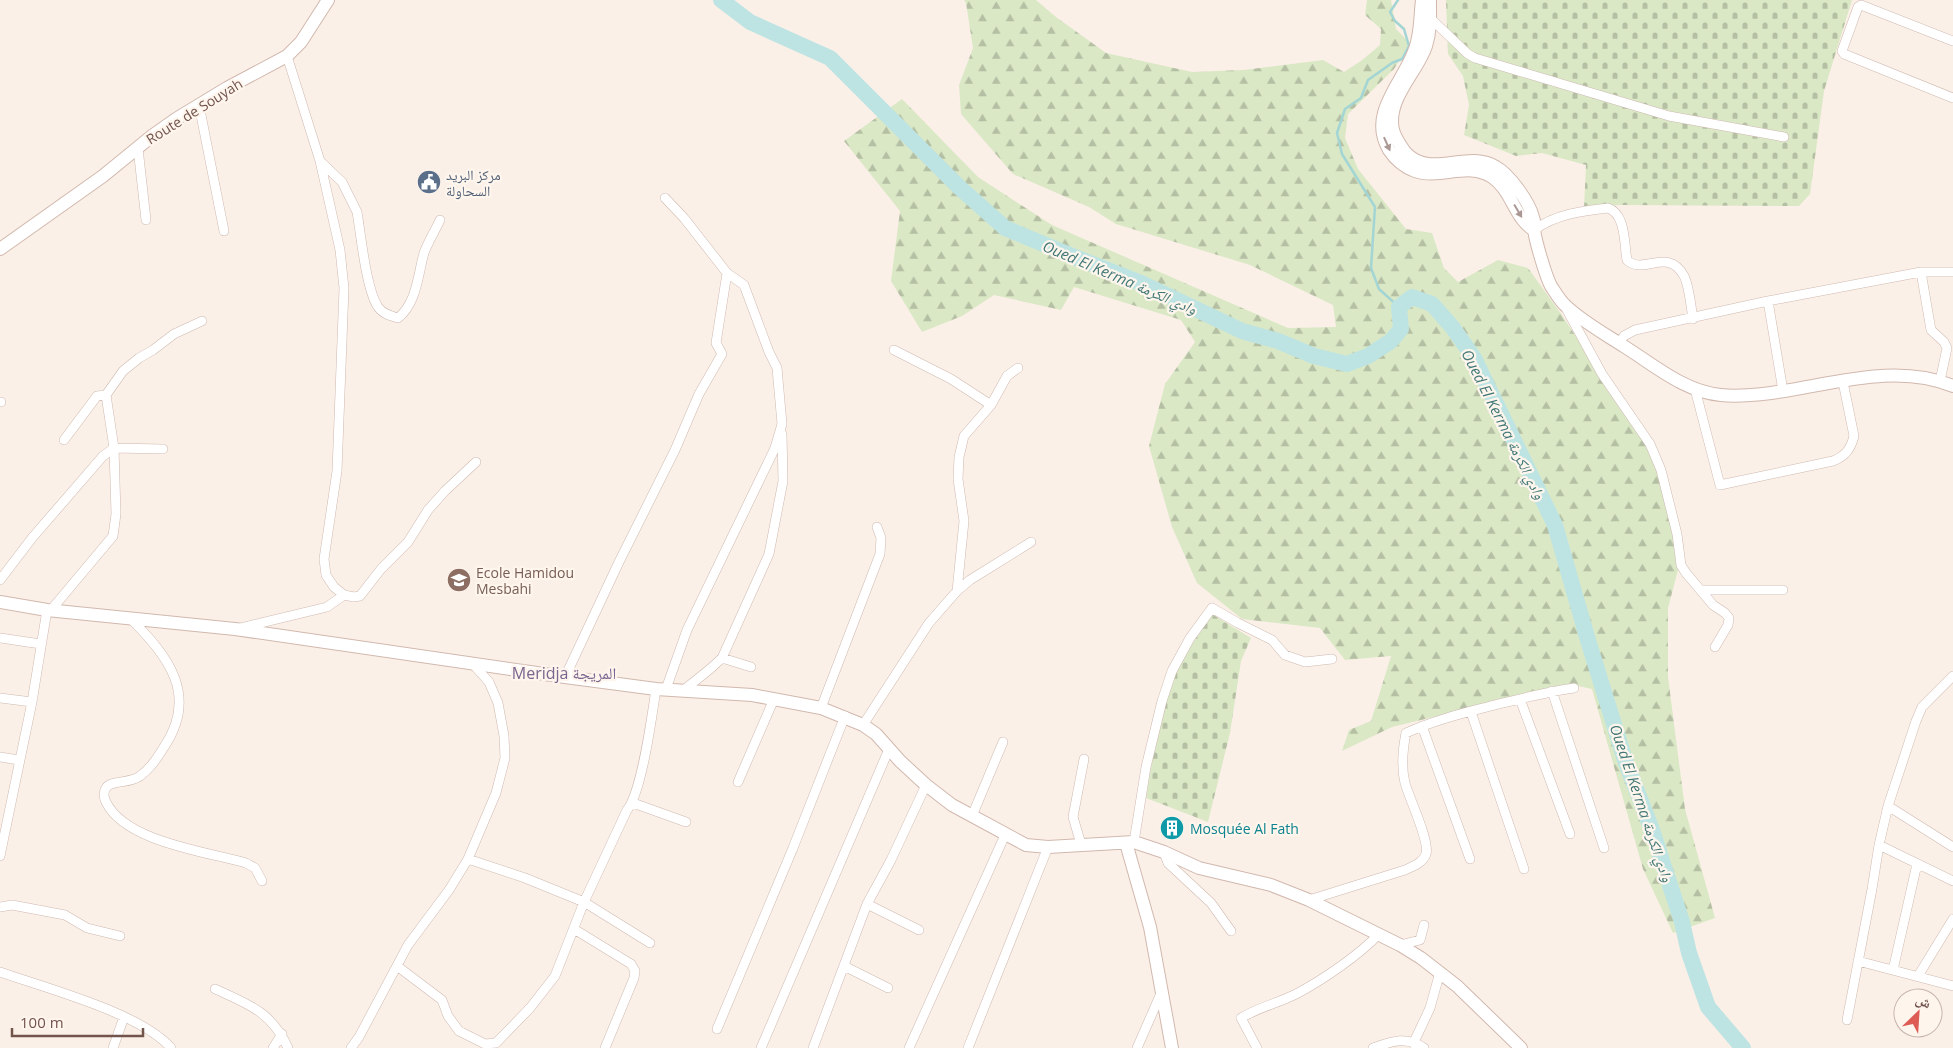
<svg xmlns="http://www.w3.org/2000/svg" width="1953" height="1048" font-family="'Open Sans','Noto Naskh Arabic',sans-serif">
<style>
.forest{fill:url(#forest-firs)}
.cemetery{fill:url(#cemetery-stones)}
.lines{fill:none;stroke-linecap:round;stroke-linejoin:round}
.stream{stroke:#a3d5d4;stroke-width:2.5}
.river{stroke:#bde4e3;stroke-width:16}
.street-casing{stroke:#ceb9b1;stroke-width:10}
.secondary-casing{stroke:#d1b8ae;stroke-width:14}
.street{stroke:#fff;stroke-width:9}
.secondary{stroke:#fff;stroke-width:12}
.oneway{fill:#ab9894}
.labels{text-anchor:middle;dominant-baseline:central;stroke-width:4.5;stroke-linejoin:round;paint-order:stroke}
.street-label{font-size:14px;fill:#73544d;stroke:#fef5ed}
.service-label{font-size:14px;fill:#4e5e75;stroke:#fef5ed;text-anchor:start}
.education-label{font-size:14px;fill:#785e54;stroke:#fef5ed;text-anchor:start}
.culture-label{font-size:14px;fill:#0d838f;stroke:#fef5ed;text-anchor:start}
.water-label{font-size:15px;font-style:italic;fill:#427877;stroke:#fef5ed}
.quarter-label{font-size:16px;fill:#7a658f;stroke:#fef5ed}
</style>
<defs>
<pattern id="forest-firs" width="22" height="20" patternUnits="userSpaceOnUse" patternTransform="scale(1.25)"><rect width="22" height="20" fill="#dae8c6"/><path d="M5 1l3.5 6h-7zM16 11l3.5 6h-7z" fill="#b5bfa3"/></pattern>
<pattern id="cemetery-stones" width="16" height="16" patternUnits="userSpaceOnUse" patternTransform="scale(1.25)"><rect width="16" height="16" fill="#dae8c6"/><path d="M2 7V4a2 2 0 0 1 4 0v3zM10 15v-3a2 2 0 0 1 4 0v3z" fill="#b5bfa3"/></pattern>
</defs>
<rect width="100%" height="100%" fill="#fbf0e7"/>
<!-- forest -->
<path class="forest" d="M 964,0 L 1036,0 L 1056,17 L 1106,53 L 1192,72 L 1243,70 L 1323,60 L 1344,72 L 1361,61 L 1380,45 L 1381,29 L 1365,15 L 1367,0 L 1391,0 L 1396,29 L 1410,43 L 1394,69 L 1348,114 L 1345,138 L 1358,169 L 1406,229 L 1432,233 L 1444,268 L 1458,282 L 1498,260 L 1528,268 L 1559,311 L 1653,452 L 1677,529 L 1684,547 L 1668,608 L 1668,677 L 1685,809 L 1715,918 L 1673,933 L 1643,869 L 1592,689 L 1569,684 L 1392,727 L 1342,751 L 1349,730 L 1371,721 L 1391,656 L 1345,660 L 1320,628 L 1242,619 L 1197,583 L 1172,527 L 1149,446 L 1165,384 L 1195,342 L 1181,320 L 1074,287 L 1061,310 L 994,295 L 962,316 L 922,332 L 891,281 L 900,211 L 844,141 L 902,99 L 978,177 L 1052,225 L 1288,328 L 1336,327 L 1333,305 L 1250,265 L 1116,224 L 1089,207 L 1013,174 L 961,114 L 959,85 L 973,48 L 966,3 Z"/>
<!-- cemetery -->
<path class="cemetery" d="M 1446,0 L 1852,0 L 1824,91 L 1810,194 L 1799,206 L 1619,205 L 1584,208 L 1586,165 L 1542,153 L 1516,156 L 1464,135 L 1469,105 L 1463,76 L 1448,54 Z
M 1212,614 L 1251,638 L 1241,661 L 1230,733 L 1208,822 L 1146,798 C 1153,757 1159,713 1176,674 C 1185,653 1199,634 1212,614 Z"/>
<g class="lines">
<!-- stream -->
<path class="stream" d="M 1398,0 L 1390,12 L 1395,21 L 1404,29 L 1409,46 L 1402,59 L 1392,63 L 1368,80 L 1361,98 L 1345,109 L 1337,133 L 1342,154 L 1375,207 L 1371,268 L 1379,289 L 1399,307"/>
<!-- river -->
<path class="river" d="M 721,0 L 750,22 L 830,58 L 959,187 L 1005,228 L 1072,256 L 1141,283 L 1242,331 L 1278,341 L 1314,356 L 1347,364 L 1368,356 L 1391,341 L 1401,329 L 1399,307 L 1412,297 L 1432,304 L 1453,328 L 1474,358 L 1555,525 L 1587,637 L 1625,760 L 1652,830 L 1682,922 L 1689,953 L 1708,1007 L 1743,1048"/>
<!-- street casing -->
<g class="street-casing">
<path id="street" d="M 1428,16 L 1468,54 L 1475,58 L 1669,116 L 1784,137
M 1953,41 L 1861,5 L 1858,7 L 1842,51 L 1844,54 L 1953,98
M 287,56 L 320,161 L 342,182 L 357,212 C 361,235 366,289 378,307 C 383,314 391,316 398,318 C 417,303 418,274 424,253 C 428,242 435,231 440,220
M 199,105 L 224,231
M 138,148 L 146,220
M 665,198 L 684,218 L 727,273 L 744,285 L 769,352 L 777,368 L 782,424 L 775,448 L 687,630 L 666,689
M 1534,230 C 1556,214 1582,211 1608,208 C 1626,214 1624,244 1627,260 C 1643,276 1668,246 1684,276 C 1689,285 1691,307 1693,319
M 1921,272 L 1931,330 L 1944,342 L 1947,348 L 1940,381
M 1768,301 L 1783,391
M 1566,308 L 1602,374 L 1650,444 L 1661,470 L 1677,534 L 1681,565 L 1686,573 L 1713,605 L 1725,613 L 1729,618 L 1728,625 L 1715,647
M 1619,343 L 1624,336 L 1635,330 L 1768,301 L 1921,272 L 1953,272
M 894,350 L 951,379 L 991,405
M 1695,389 L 1720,485 L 1833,461 C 1846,456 1851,448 1854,436 L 1843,382
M 0,402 L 1,402
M 64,440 L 97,396 L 106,395
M 0,580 L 32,538 L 103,456 L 114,448 L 163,449
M 1702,590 L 1783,590
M 957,591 L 964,521 L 958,479 L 959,457 L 964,436 L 991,405 L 1007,376 L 1018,368
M 344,595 L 354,597 L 360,596 L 381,569 L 408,542 L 428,510 L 445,491 L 476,462
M 51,610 L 113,536 L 116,514 L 114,448 L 106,395 L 123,371 L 139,358 L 153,350 L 174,334 L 202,321
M 130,618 C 168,656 199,695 164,747 C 157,758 151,768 140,776 C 130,784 110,780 106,788 C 103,792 104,798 106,802 C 125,842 208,852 246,863 L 255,868 L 262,881
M 240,628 L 327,607 L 344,595 L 334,587 L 326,575 L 324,559 L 337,471 L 344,288 L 340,250 L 320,161
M 0,638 L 41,644
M 722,658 L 751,667
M 565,677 L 619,562 L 675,450 L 699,394 L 722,354 L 716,343 L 727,273
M 685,689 L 710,669 L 722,658 L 769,554 L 783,481 L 782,434
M 1552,691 L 1604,848
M 0,698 L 32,702
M 1520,699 L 1570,834
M 821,708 L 880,554 L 881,538 L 877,527
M 1471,712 L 1524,869
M 863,725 L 929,623 L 957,591 L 970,580 L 1031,542
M 1422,726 L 1470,859
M 0,757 L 19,760
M 738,782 L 774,699
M 633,803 L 686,822
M 1888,806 L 1953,847
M 972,816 L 1003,742
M 1134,842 L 1146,767 L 1162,701 L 1172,671 L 1190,638 L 1212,608 L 1238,623 L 1272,640 L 1285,655 L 1305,662 L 1332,659
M 1081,844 L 1073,817 L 1084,759
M 1879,845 L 1953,881
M 1164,852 L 1168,863 L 1211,903 L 1231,931
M 0,856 L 32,702 L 47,610
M 468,859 L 525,878 L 584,902 L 650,943
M 1309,900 L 1405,870 C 1413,866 1423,863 1426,854 C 1430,841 1409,798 1405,783 C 1401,767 1403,748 1406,733 C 1432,721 1460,714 1487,707 C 1516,700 1545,692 1574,688
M 867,904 L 919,930
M 0,907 L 12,905 L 65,915 L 87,928 L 120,936
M 574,929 L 631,964 L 635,971 L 634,978 L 605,1048
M 1400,945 L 1420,940 L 1424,925
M 1858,961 L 1953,986
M 397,966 L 442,1000 L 448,1016 L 459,1031 L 485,1044 L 496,1043 L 530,1008 L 555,976 L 584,902 L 627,810 C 642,792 652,715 656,689
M 844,966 L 888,988
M 1893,970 L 1917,864
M 0,972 C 45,988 141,1013 171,1048
M 1918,976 L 1953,919
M 215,989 C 248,1004 272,1012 288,1048
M 1847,1020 L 1872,889 L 1879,845 L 1888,806 L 1916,721 L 1922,707 L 1953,676
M 717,1029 L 793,848 L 845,716
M 113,1048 L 124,1017
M 273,1048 L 282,1034
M 351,1048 L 359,1037 L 408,945 L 449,890 L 468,859 L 496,793 L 505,758 L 504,736 L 498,703 L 489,682 L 472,663
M 761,1048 L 889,749
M 813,1048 L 867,904 L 891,860 L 926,785
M 909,1048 L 1005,835
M 968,1048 L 1048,847
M 1137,1048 L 1162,991
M 1257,1048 L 1241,1018 C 1259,1007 1279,1003 1298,993 C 1324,979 1359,955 1379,934
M 1373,1048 C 1393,1041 1406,1036 1424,1048
M 1416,1048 L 1414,1042 L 1430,1008 L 1440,972"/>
</g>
<!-- secondary casing -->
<g class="secondary-casing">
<path id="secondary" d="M 1422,0 C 1420,16 1421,33 1415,49 C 1404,82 1367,113 1389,150 C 1395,159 1404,167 1415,171 C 1441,180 1468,161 1492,177 C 1512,190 1514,218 1534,230
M 1430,0 C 1430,15 1431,31 1426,46 C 1417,73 1386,99 1393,130 C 1395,138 1400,145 1405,152 C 1430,180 1467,149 1496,167 C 1510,175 1529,202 1533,217 C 1535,222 1534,225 1534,229 C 1535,240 1546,277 1551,286 C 1555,292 1560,301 1566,306 C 1583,322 1605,334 1625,347 C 1654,365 1685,392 1721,395 C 1737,397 1755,395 1771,393 C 1830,385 1896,362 1953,386
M 0,249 L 103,176 L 152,136 L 176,119 L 227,88 L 287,56 L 301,42 L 328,0
M 0,602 L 47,610 L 235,629 L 565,677 L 656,689 L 752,695 L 821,708 L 863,725 L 876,734 L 900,761 L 926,785 L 952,805 L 1026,845 L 1048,847 L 1134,842 L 1164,852 L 1199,868 L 1271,885 L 1309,900 L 1400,945 L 1421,958 L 1457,986 L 1521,1048
M 1126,843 L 1150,927 L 1172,1048"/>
</g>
<!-- street -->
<use href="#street" class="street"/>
<!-- secondary -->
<use href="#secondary" class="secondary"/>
</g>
<!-- one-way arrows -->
<defs><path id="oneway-solid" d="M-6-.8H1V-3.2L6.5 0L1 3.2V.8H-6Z" transform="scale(1.25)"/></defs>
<g class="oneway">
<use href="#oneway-solid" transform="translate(1387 144) rotate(66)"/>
<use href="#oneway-solid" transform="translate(1518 211) rotate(59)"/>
</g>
<!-- icons -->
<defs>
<g id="civic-disc" transform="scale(1.25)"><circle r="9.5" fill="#5c6f8a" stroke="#fef5ed"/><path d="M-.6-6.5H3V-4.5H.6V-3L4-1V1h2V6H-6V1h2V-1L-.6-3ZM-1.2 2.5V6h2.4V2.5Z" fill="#fff"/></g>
<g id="school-disc" transform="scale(1.25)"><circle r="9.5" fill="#8d6e63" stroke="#fef5ed"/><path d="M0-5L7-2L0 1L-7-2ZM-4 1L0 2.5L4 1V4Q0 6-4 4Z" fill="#fff"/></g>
<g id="building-disc" transform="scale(1.25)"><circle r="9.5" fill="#0f9aa8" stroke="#fef5ed"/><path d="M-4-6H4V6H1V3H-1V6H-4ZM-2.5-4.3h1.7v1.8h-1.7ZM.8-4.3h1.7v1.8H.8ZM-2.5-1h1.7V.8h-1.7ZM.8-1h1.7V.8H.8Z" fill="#fff"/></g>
</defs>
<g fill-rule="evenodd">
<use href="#civic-disc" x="429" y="182"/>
<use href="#school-disc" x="459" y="580"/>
<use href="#building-disc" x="1172" y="828"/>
</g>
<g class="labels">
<!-- street labels -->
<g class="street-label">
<text transform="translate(194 111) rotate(-32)">Route de Souyah</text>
</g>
<!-- service labels -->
<g class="service-label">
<text x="446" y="174">مركز البريد<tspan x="446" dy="16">السحاولة</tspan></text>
</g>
<!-- education labels -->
<g class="education-label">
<text x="476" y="572">Ecole Hamidou<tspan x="476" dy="16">Mesbahi</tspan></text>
</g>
<!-- culture labels -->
<g class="culture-label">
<text x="1190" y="828">Mosquée Al Fath</text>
</g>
<!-- water labels -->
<g class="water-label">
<text transform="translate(1120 277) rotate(23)">Oued El Kerma وادي الكرمة</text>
<text transform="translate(1504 424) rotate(63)">Oued El Kerma وادي الكرمة</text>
<text transform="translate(1642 803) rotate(71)">Oued El Kerma وادي الكرمة</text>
</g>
<!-- quarter labels -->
<g class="quarter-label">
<text x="564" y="673">Meridja المريجة</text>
</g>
</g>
<!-- north arrow -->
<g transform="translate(1918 1013) rotate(25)"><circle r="24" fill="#fef5ed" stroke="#c6b5ad"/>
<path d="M0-4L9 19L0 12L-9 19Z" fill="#dd5c54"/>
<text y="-8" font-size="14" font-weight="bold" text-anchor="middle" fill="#73544d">ش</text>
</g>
<!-- scale -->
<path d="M12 1028v8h131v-8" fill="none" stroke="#73544d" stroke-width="2.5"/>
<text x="20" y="1028" font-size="15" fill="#73544d" stroke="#fef5ed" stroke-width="4" paint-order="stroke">100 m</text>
</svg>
